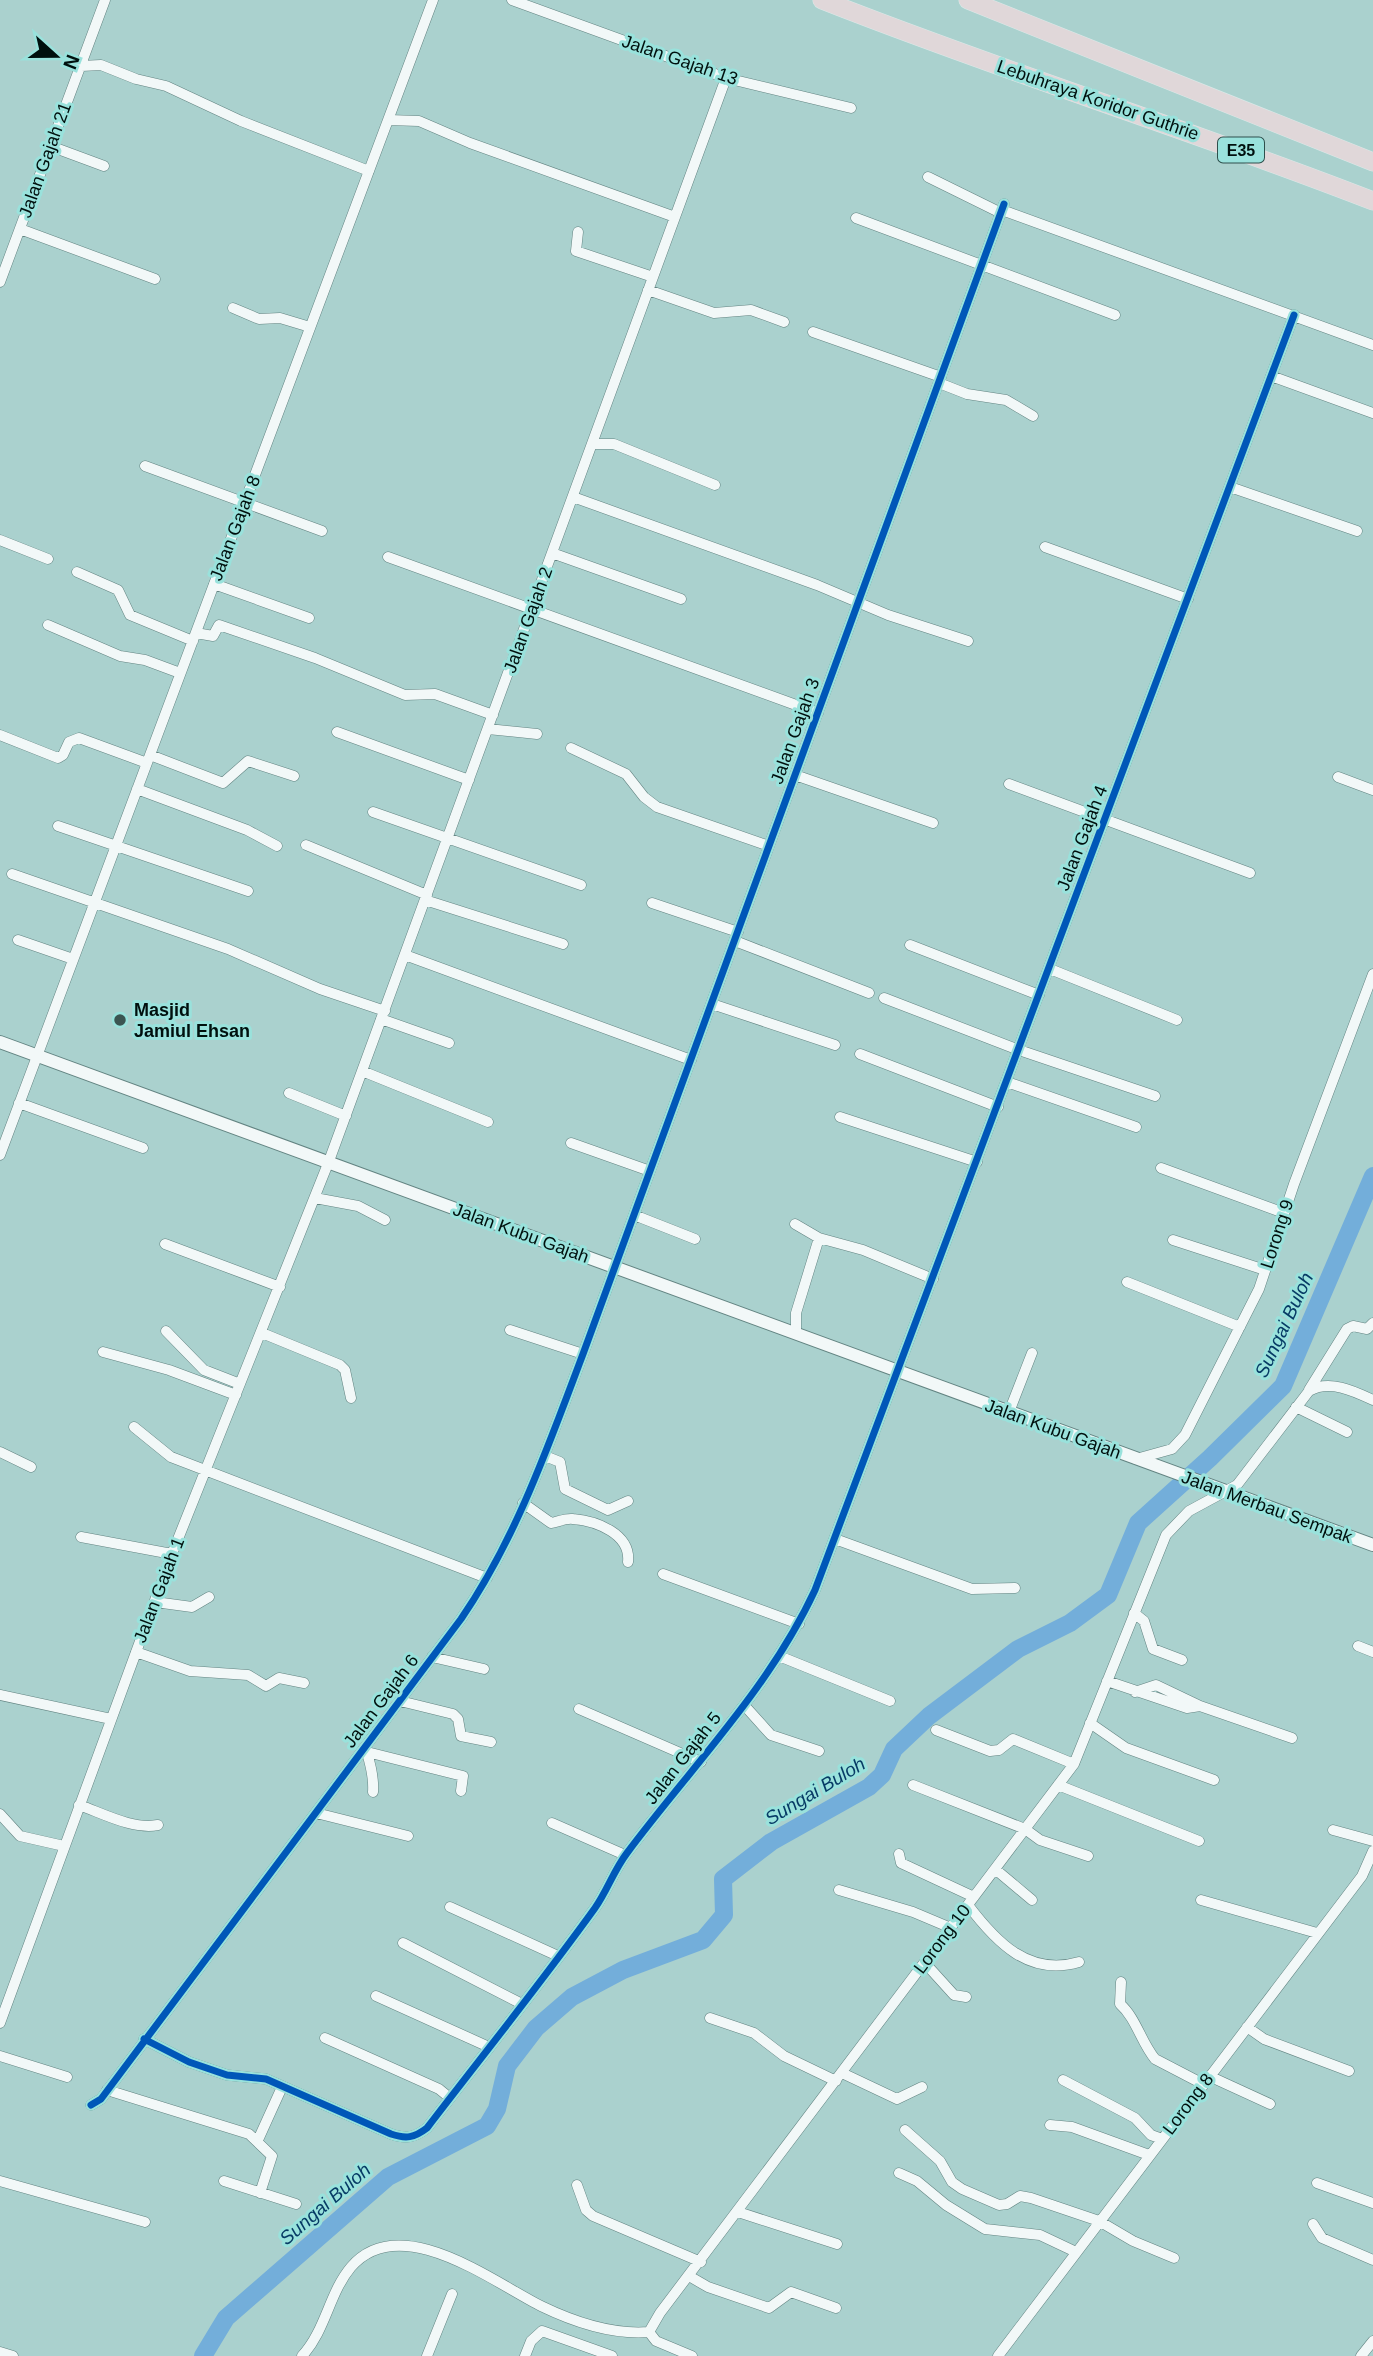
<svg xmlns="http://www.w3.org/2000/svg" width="1373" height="2356" font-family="Helvetica,sans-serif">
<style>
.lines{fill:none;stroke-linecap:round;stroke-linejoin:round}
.river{stroke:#73aeda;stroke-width:18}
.minor-casing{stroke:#638482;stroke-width:11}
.tertiary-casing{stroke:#638482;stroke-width:14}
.motorway-casing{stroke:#d9eae9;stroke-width:19}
.minor{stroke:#f2f8f8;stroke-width:10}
.tertiary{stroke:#f2f8f8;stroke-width:12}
.motorway{stroke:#e0d7d9;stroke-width:18}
.cycleway-casing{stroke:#99e2dc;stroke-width:11}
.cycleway{stroke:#0057b8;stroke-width:7}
.poi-dot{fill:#3b5451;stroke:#99e2dc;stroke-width:2.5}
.labels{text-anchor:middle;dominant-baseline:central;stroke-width:6;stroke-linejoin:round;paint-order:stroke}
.shield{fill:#99e2dc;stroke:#2e4f4c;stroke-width:2}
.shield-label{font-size:16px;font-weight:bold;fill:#00100e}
.street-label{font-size:18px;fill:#00100e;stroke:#99e2dc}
.poi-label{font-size:18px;font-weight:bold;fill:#00100e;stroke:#99e2dc;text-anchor:start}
.water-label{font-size:19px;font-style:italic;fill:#073b65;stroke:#99e2dc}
</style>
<rect width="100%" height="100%" fill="#aad1ce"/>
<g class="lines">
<!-- river -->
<path class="river" d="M 203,2356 L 226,2318 L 388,2177 L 487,2126 L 497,2109 L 507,2066 L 536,2028 L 572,1997 L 623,1970 L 703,1940 L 724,1915 L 723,1879 L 771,1842 L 869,1787 L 882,1775 L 894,1749 L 929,1716 L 1018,1649 L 1070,1623 L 1108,1595 L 1138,1523 L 1210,1458 L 1283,1386 L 1373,1176"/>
<!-- minor casing -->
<g class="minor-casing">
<path id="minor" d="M 512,0 L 726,78 L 851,108
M 81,66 L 101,65 L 136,79 L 166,86 L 241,121 L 369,171
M 388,120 L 419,121 L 470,143 L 675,217
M 50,146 L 104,166
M 928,177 L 1001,213
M 1002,210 L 1373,345
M 856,218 L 1115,315
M 20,229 L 155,279
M 578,232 L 576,251 L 653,277
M 0,282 L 105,0
M 648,290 L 714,313 L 751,310 L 784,322
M 233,308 L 259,319 L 280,318 L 310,327
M 813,332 L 941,377
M 1271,376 L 1373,413
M 939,383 L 967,394 L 1006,400 L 1033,416
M 592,444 L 614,444 L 715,485
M 145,466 L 322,531
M 1230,487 L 1357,531
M 573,497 L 817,585 L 888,615 L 968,641
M 0,540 L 48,559
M 1045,547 L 1188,599
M 552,553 L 681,599
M 388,557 L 818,713
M 77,572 L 118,590 L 130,615 L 193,641
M 214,584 L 309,618
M 48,625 L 120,656 L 145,660 L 180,673
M 196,633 L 213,636 L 219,625 L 315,658 L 405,695 L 435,694 L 493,715
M 488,729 L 537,734
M 337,732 L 469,780
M 0,735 L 58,758 L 63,755 L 69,742 L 79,738 L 147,763
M 571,748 L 626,774 L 644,797 L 657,807 L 769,846
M 150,755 L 223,783 L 248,761 L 294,776
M 795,775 L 933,823
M 1338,777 L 1373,790
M 1009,784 L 1250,873
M 137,789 L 247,830 L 277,846
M 373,812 L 581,885
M 58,826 L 248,891
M 306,845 L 427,895
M 12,874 L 228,949 L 320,989 L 385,1011
M 425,900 L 563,944
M 652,903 L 738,932
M 18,940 L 73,959
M 735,941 L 869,993
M 910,945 L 1039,995
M 405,955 L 691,1060
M 1050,969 L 1177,1020
M 884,998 L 1019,1050 L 1155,1096
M 712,1004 L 835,1045
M 381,1019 L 449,1043
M 860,1054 L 998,1107
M 362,1071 L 488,1122
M 1007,1082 L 1136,1127
M 289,1093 L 346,1116
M 19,1103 L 143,1148
M 840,1117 L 977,1162
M 571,1143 L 650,1171
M 0,1155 L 433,0
M 1161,1168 L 1284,1213
M 315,1198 L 358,1206 L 385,1220
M 634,1215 L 695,1239
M 795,1224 L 819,1238 L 863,1250 L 933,1279
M 1173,1240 L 1265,1270
M 165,1244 L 280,1287
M 1127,1282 L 1240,1327
M 510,1330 L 583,1354
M 166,1331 L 204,1370 L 240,1384
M 262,1333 L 340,1365 L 345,1370 L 351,1398
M 796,1334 L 796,1313 L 819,1238
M 103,1352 L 169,1370 L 236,1395
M 1309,1390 L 1347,1329 L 1353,1326 L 1367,1329 L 1373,1323
M 1296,1407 L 1347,1432
M 1009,1412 L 1032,1353
M 134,1427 L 171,1457 L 487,1578
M 0,1452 L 31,1467
M 545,1456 L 560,1462 L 565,1489 L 608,1510 L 628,1501
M 1136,1459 L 1172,1449 L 1185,1435 L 1259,1289 L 1294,1184 L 1373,974
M 523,1503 L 551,1523 C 558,1522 565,1518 573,1519 C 597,1521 631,1534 628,1562
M 81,1537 L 172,1554
M 835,1539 L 972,1589 L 1015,1588
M 663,1574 L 799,1624
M 155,1602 L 192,1607 L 209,1597
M 1134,1613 L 1144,1621 L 1153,1649 L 1182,1660
M 1358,1646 L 1373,1652
M 136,1652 L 190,1671 L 248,1675 L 266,1686 L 279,1678 L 304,1683
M 779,1656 L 890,1701
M 432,1657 L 484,1669
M 1107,1681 L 1187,1708 L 1200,1706 L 1292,1738
M 1135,1692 L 1156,1685 L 1200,1706
M 0,1695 L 111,1719
M 400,1701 L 453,1714 L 458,1719 L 461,1736 L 491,1742
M 744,1705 L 771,1735 L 819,1751
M 579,1709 L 701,1762
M 1090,1723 L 1126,1748 L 1214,1780
M 936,1730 L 990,1751 L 999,1750 L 1013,1739 L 1074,1764
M 363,1751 L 463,1776 L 461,1791
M 367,1753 C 371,1766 374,1778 373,1792
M 913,1785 L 1025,1829 L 1040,1840 L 1088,1856
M 1058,1785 L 1199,1841
M 79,1805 C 102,1813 133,1830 158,1825
M 316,1813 L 408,1836
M 0,1814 L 20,1836 L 64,1846
M 552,1823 L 625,1855
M 1333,1830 L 1373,1841
M 899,1854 L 901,1863 L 974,1897
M 995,1869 L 1032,1900
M 839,1890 L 913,1912 L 951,1928
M 1201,1900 L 1317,1933
M 968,1905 C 996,1942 1029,1977 1079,1962
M 450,1907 L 558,1956
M 403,1943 L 522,2004
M 925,1963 L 954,1995 L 966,1997
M 1121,1982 L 1120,2004 C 1136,2018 1141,2042 1155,2059 L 1203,2084
M 376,1996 L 489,2047
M 710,2018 L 754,2033 L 784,2056 L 836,2081
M 0,2023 L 172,1554 L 329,1161 L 726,78
M 1247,2027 L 1264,2039 L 1349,2071
M 325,2038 L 439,2089 L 450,2098
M 144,2039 L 189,2062 L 227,2075 L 266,2079 L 391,2134 C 406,2139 414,2138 427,2128 C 483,2055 541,1983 595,1908 C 607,1891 614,1870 627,1853 C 692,1766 769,1689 815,1590 L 1294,315
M 0,2056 L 67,2077
M 842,2073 L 897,2099 L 922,2087
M 1209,2076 L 1270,2104
M 1063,2080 L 1135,2118 L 1151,2135 L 1162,2139
M 107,2090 L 249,2134 L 272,2156 L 260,2193
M 91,2105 L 101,2099 L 461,1619 C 516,1539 549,1444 583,1354 L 1004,204
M 1050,2125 L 1072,2127 L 1149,2155
M 905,2130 L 940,2161 L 952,2182 L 962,2189 L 999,2205 L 1007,2204 L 1020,2196 L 1031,2198 L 1099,2221 L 1133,2241 L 1174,2258
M 258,2140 L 282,2087
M 899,2173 L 917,2181 L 946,2205 L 985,2229 L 1040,2235 L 1076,2252
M 0,2181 L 145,2222
M 224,2181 L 296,2204
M 1317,2183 L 1373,2203
M 577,2185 L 586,2210 L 593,2216 L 701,2262
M 738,2212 L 837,2244
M 1313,2224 L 1322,2238 L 1373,2260
M 689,2276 L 708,2287 L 769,2308 L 791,2292 L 836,2308
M 649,2332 L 660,2313 L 1074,1764 L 1166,1535 L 1189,1511 L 1237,1485 L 1309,1391 C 1329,1379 1354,1391 1373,1400
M 649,2332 L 656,2341 L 692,2356
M 0,2352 L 13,2356
M 302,2356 C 326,2330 329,2293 351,2267 C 400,2210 493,2282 541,2306 C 574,2322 612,2335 649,2332
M 427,2356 L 452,2294
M 525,2356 L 531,2341 L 542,2331 L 612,2356
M 998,2356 L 1362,1876 L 1373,1851
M 1361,2356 L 1373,2341"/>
</g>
<!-- tertiary casing -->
<g class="tertiary-casing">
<path id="tertiary" d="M 0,1042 L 1373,1545"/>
</g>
<!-- motorway casing -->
<g class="motorway-casing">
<path id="motorway" d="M 822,0 C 1004,72 1191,130 1373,201
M 968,0 L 1373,162"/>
</g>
<!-- minor -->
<use href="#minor" class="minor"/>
<!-- tertiary -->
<use href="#tertiary" class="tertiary"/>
<!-- motorway -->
<use href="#motorway" class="motorway"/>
<!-- cycleway casing -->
<g class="cycleway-casing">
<path id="cycleway" d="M 144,2039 L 189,2062 L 227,2075 L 266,2079 L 391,2134 C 406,2139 414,2138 427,2128 C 483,2055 541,1983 595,1908 C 607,1891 614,1870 627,1853 C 692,1766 769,1689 815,1590 L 1294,315
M 91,2105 L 101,2099 L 461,1619 C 516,1539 549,1444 583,1354 L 1004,204"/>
</g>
<!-- cycleway -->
<use href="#cycleway" class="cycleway"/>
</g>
<!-- markers -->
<circle class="poi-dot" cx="120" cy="1020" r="7"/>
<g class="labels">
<!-- shield labels -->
<rect class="shield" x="1218" y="137.5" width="46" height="25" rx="5"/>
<g class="shield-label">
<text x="1241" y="150">E35</text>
</g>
<!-- street labels -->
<g class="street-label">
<text transform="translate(680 60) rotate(19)">Jalan Gajah 13</text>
<text transform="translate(1098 100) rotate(19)">Lebuhraya Koridor Guthrie</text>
<text transform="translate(45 160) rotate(-70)">Jalan Gajah 21</text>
<text transform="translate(235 528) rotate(-69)">Jalan Gajah 8</text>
<text transform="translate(528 620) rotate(-70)">Jalan Gajah 2</text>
<text transform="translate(795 731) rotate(-70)">Jalan Gajah 3</text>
<text transform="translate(1082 838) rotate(-69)">Jalan Gajah 4</text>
<text transform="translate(521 1233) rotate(20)">Jalan Kubu Gajah</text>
<text transform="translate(1277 1234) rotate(-72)">Lorong 9</text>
<text transform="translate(1053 1429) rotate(20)">Jalan Kubu Gajah</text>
<text transform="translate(1267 1507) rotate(20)">Jalan Merbau Sempak</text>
<text transform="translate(159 1590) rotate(-69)">Jalan Gajah 1</text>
<text transform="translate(381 1701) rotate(-53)">Jalan Gajah 6</text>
<text transform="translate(683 1758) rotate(-52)">Jalan Gajah 5</text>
<text transform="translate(942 1939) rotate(-53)">Lorong 10</text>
<text transform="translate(1188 2104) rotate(-53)">Lorong 8</text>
</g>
<!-- poi labels -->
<g class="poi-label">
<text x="134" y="1010">Masjid<tspan x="134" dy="21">Jamiul Ehsan</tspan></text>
</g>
<!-- water labels -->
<g class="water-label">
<text transform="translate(1284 1325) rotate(-65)">Sungai Buloh</text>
<text transform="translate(815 1791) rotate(-31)">Sungai Buloh</text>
<text transform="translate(325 2204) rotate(-41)">Sungai Buloh</text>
</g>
</g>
<!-- north arrow -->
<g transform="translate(56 56) rotate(111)" stroke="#99e2dc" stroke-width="5" paint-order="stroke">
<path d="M0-5L12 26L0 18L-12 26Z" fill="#00100e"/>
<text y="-10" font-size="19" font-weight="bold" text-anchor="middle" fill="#00100e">N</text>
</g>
</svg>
